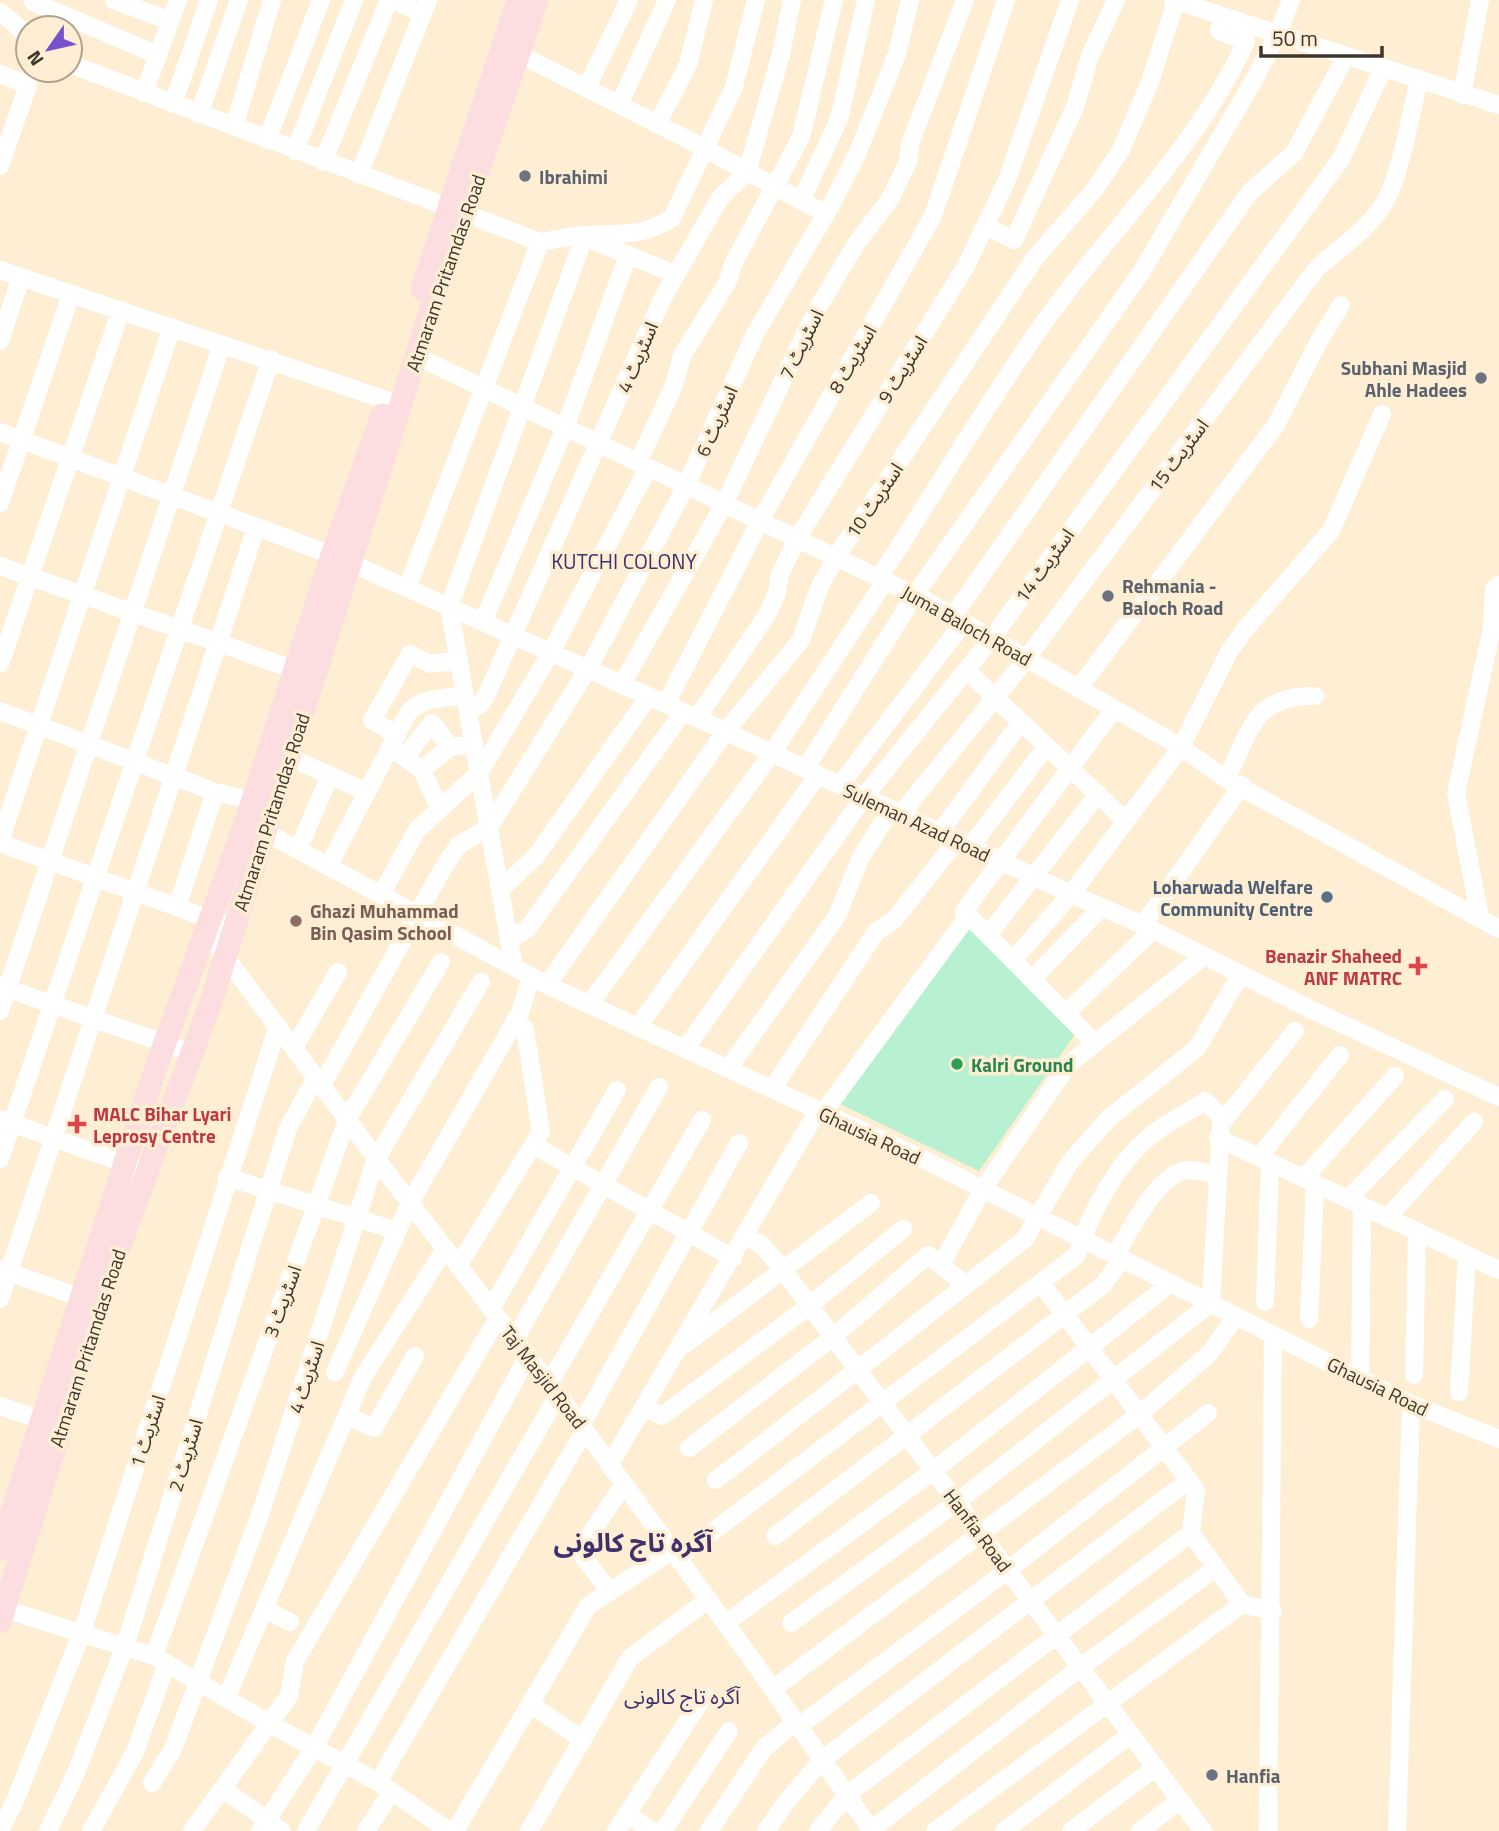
<svg xmlns="http://www.w3.org/2000/svg" width="1499" height="1831" font-family="'Titillium Web','Noto Sans Arabic',sans-serif">
<style>
.green{fill:#b7f1d1}
.lines{fill:none;stroke-linecap:round;stroke-linejoin:round}
.minor{stroke:#fff;stroke-width:18}
.major{stroke:#fcdee0;stroke-width:23}
.worship-dot{fill:#6b7280;stroke:#feeed4;stroke-width:2.5}
.service-dot{fill:#5c6f8a;stroke:#feeed4;stroke-width:2.5}
.education-dot{fill:#8d6e63;stroke:#feeed4;stroke-width:2.5}
.health-dot{fill:#e0444e;stroke:#feeed4;stroke-width:2.5}
.leisure-dot{fill:#2e9e5b;stroke:#feeed4;stroke-width:2.5}
.labels{text-anchor:middle;dominant-baseline:central;stroke-width:7;stroke-linejoin:round;paint-order:stroke}
.worship-label{font-size:19px;font-weight:bold;fill:#5b616d;stroke:#feeed4;text-anchor:start}
.street-label{font-size:19px;fill:#3c362c;stroke:#feeed4}
.service-label{font-size:19px;font-weight:bold;fill:#4e5e75;stroke:#feeed4;text-anchor:end}
.education-label{font-size:19px;font-weight:bold;fill:#785e54;stroke:#feeed4;text-anchor:start}
.health-label{font-size:19px;font-weight:bold;fill:#be3a42;stroke:#feeed4;text-anchor:end}
.leisure-label{font-size:19px;font-weight:bold;fill:#27864d;stroke:#feeed4;text-anchor:start}
.neighbourhood-label{font-size:21px;fill:#40316d;stroke:#feeed4}
.district-label{font-size:26px;font-weight:bold;fill:#40316d;stroke:#feeed4}
</style>
<rect width="100%" height="100%" fill="#feeed4"/>
<!-- green -->
<path class="green" d="M 968,915 L 1080,1027 L 979,1171 L 832,1100 Z"/>
<g class="lines">
<!-- minor -->
<path class="minor" d="M 114,0 L 170,21
M 394,0 L 422,14
M 1173,0 L 1499,105
M 33,2 L 158,55
M 0,12 L 28,35
M 509,49 L 685,138 L 826,214
M 70,64 L 540,242 C 554,240 569,236 583,235 C 616,233 643,238 672,218 L 734,87 L 756,0
M 0,74 L 28,85 L 0,166
M 586,89 L 629,0
M 144,93 L 178,0
M 1462,95 L 1480,0
M 173,104 L 209,0
M 619,105 L 667,0
M 199,114 L 239,0
M 657,124 L 688,65 L 704,0
M 234,127 L 272,0
M 267,140 L 321,0
M 295,151 L 354,0
M 323,162 L 389,0
M 359,175 L 428,0
M 801,201 L 839,119 L 866,0
M 987,227 L 1014,240 L 1075,107 L 1090,56 L 1116,0
M 589,239 L 675,274
M 0,270 L 401,405
M 0,341 L 21,277
M 416,356 L 925,600 L 1181,747 L 1226,779 L 1499,929
M 0,432 L 332,555 L 407,588 L 708,723 L 1071,894 L 1143,925 L 1308,1008 L 1499,1097
M 638,463 L 674,385 L 682,356 L 728,281 L 733,264 L 801,137 L 834,0
M 0,503 L 71,294
M 0,566 L 304,673
M 879,578 C 934,494 985,406 1043,324 C 1110,229 1198,148 1246,41 L 1219,31 L 1224,17
M 407,588 L 540,242
M 953,616 L 1250,192 L 1294,153 L 1346,56
M 483,622 L 565,428 L 628,255
M 0,664 L 121,310
M 966,670 L 1126,821
M 622,684 L 724,504 L 817,309 L 856,244 L 890,199 L 908,162 L 910,144 L 965,0
M 1079,688 L 1276,425 L 1319,341 L 1341,305
M 666,704 L 760,521 L 933,216 L 1006,0
M 0,711 L 215,792 L 253,801
M 468,712 L 480,705 L 487,694 L 663,297 L 720,198 L 747,172 L 780,58 L 792,0
M 697,718 L 767,615 L 777,593 L 780,574 L 797,539 L 966,266 L 1007,180 L 1070,0
M 397,735 L 372,720 L 410,654 L 430,664 L 459,660
M 390,747 L 422,770 L 439,807
M 289,757 L 367,792
M 405,757 L 432,723 L 450,747
M 805,769 L 915,595 L 1142,271 L 1254,80 L 1278,34 L 1291,0
M 422,770 L 450,747 L 460,746
M 1226,779 C 1251,731 1253,695 1315,696
M 840,785 L 964,622
M 901,814 L 1027,658 L 1317,268 C 1339,249 1367,230 1383,205 C 1401,176 1410,115 1419,80
M 256,827 L 547,985 L 919,1157 L 1411,1404 L 1499,1439
M 940,832 L 1021,722
M 0,841 L 172,327
M 0,843 L 221,923
M 970,847 L 1047,746
M 298,850 L 330,775
M 328,867 L 408,713 C 422,697 445,698 465,696
M 500,890 L 536,856 L 649,696
M 381,895 L 417,830 L 479,773 L 551,652 L 648,468
M 177,907 L 215,792
M 1480,918 L 1456,793 L 1492,628 L 1494,589 L 1499,585
M 1143,925 L 1242,785
M 206,931 L 387,1173 L 581,1425 L 753,1661 L 872,1831
M 988,935 L 1098,794
M 509,941 L 528,928 L 683,712
M 1013,960 L 1071,894 L 1181,747 L 1230,650 L 1246,628 L 1331,531 L 1382,414
M 514,967 L 449,607 L 585,235
M 1032,979 L 1102,907
M 547,985 L 726,731 L 801,640 L 819,588 L 836,557 L 1035,258 L 1095,189 L 1121,150 L 1150,82 L 1176,1
M 0,986 L 192,1053
M 589,1005 L 772,753 L 885,581
M 0,1011 L 222,344
M 1066,1013 L 1153,930
M 638,1027 L 818,775
M 1095,1043 L 964,911 L 1114,709
M 294,1048 L 338,972
M 685,1049 L 864,797 L 992,638 L 1341,159 L 1383,69
M 728,1069 L 837,916 L 860,859 L 891,809
M 322,1085 L 446,863 L 459,845 L 489,827 L 588,669 L 686,486 L 755,334 L 830,207 L 858,152 L 897,54 L 910,0
M 772,1089 L 876,932 L 895,919 L 957,840
M 823,1113 L 968,916
M 0,1119 L 135,1167
M 1218,1138 L 1499,1270
M 533,1145 L 733,1258
M 1259,1157 L 1340,1055
M 0,1159 L 271,359
M 227,1177 L 397,1231
M 1304,1178 L 1395,1076
M 1348,1199 L 1445,1099
M 1387,1218 L 1474,1122
M 745,1236 L 762,1245 L 783,1270 L 1203,1831
M 1115,1255 C 1131,1231 1156,1173 1189,1170 C 1197,1169 1208,1174 1216,1175
M 941,1265 L 983,1189 L 1068,1065 L 1204,956
M 458,1266 L 541,1132 L 525,1029 L 515,1021
M 0,1269 L 93,1302
M 1041,1283 L 1196,1490 L 1191,1533 L 1242,1604
M 0,1299 L 256,528
M 1265,1302 L 1270,1162
M 491,1309 L 617,1090
M 1309,1319 L 1315,1184
M 515,1339 L 659,1087
M 684,1345 L 871,1203
M 335,1372 L 410,1203 L 520,1013 L 531,976
M 1414,1375 L 1417,1232
M 1360,1378 L 1362,1205
M 549,1384 L 702,1120
M 1459,1392 L 1467,1255
M 0,1406 L 51,1423
M 644,1407 L 662,1416 L 809,1306 L 903,1229
M 347,1416 L 374,1428 L 415,1356
M 581,1425 L 739,1143
M 689,1448 L 833,1337 L 928,1255 L 966,1285
M 610,1464 L 818,1110
M 716,1480 L 1025,1239 L 1070,1162 L 1109,1118 L 1197,1048 L 1241,974
M 775,1536 L 1103,1285 L 1122,1259
M 678,1558 L 1077,1255 C 1091,1211 1117,1162 1154,1133 C 1170,1121 1188,1112 1205,1101 L 1225,1120
M 610,1592 L 579,1551 L 624,1484
M 4,1609 L 154,1656 L 270,1724 L 378,1782 L 449,1831
M 264,1609 L 290,1622
M 726,1623 L 933,1471 L 1171,1283
M 791,1623 L 957,1502 L 1211,1303 L 1221,1124 L 1295,1031
M 154,1656 L 347,1120 L 441,962
M 773,1689 L 1140,1414 L 1210,1353 L 1236,1316
M 227,1696 L 363,1377 L 445,1249
M 530,1704 L 583,1740
M 799,1726 L 1008,1570 L 1208,1413
M 378,1782 L 585,1430
M 152,1783 L 173,1749 L 262,1509 L 376,1159 L 481,982
M 223,1789 L 282,1831
M 627,1814 L 652,1831
M 0,1830 L 15,1801 L 82,1632 L 278,1026
M 871,1830 L 1081,1667 L 1216,1568
M 48,1831 L 75,1775 L 125,1646 L 288,1128 L 316,1077
M 91,1831 L 135,1752 L 167,1663
M 192,1831 L 289,1696 L 295,1661 L 498,1318
M 260,1831 L 315,1746 L 528,1356
M 306,1831 L 558,1395
M 366,1831 L 392,1791
M 455,1831 L 588,1606 L 673,1550
M 529,1831 L 630,1658 L 709,1599
M 616,1831 L 704,1696
M 663,1831 L 729,1731
M 709,1831 L 764,1748 L 796,1721
M 766,1831 L 787,1801 L 822,1760 L 1189,1480
M 818,1831 L 847,1795 L 1191,1533
M 935,1831 L 1242,1604 L 1273,1611
M 1004,1831 L 1131,1734
M 1071,1831 L 1156,1767
M 1140,1831 L 1180,1800
M 1268,1831 L 1273,1335
M 1397,1831 L 1411,1404"/>
<!-- major -->
<path class="major" d="M 422,289 L 518,0
M 0,1549 L 156,1067 L 245,824 L 332,555 L 382,415
M 0,1622 L 111,1269 L 210,1005 L 432,306 L 537,0"/>
</g>
<!-- markers -->
<g class="worship-dot">
<circle cx="525" cy="176" r="7"/>
<circle cx="1481" cy="378" r="7"/>
<circle cx="1108" cy="596" r="7"/>
<circle cx="1212" cy="1775" r="7"/>
</g>
<circle class="service-dot" cx="1327" cy="897" r="7"/>
<circle class="education-dot" cx="296" cy="921" r="7"/>
<g class="health-dot">
<path d="M1414.5 955.5h7v7h7v7h-7v7h-7v-7h-7v-7h7z"/>
<path d="M73.5 1113.5h7v7h7v7h-7v7h-7v-7h-7v-7h7z"/>
</g>
<circle class="leisure-dot" cx="957" cy="1064" r="7"/>
<g class="labels">
<!-- worship labels -->
<g class="worship-label">
<text x="539" y="176">Ibrahimi</text>
<text x="1467" y="367" text-anchor="end">Subhani Masjid<tspan x="1467" dy="22">Ahle Hadees</tspan></text>
<text x="1122" y="585">Rehmania -<tspan x="1122" dy="22">Baloch Road</tspan></text>
<text x="1226" y="1775">Hanfia</text>
</g>
<!-- street labels -->
<g class="street-label">
<text transform="translate(445 273) rotate(-71)">Atmaram Pritamdas Road</text>
<text transform="translate(801 344) rotate(-64)">اسٹریٹ 7</text>
<text transform="translate(637 357) rotate(-67)">اسٹریٹ 4</text>
<text transform="translate(852 359) rotate(-60)">اسٹریٹ 8</text>
<text transform="translate(902 369) rotate(-58)">اسٹریٹ 9</text>
<text transform="translate(716 421) rotate(-66)">اسٹریٹ 6</text>
<text transform="translate(1178 455) rotate(-53)">اسٹریٹ 15</text>
<text transform="translate(874 500) rotate(-56)">اسٹریٹ 10</text>
<text transform="translate(1044 565) rotate(-54)">اسٹریٹ 14</text>
<text transform="translate(967 625) rotate(29)">Juma Baloch Road</text>
<text transform="translate(271 812) rotate(-72)">Atmaram Pritamdas Road</text>
<text transform="translate(917 822) rotate(25)">Suleman Azad Road</text>
<text transform="translate(870 1135) rotate(25)">Ghausia Road</text>
<text transform="translate(282 1301) rotate(-70)">اسٹریٹ 3</text>
<text transform="translate(87 1348) rotate(-72)">Atmaram Pritamdas Road</text>
<text transform="translate(306 1377) rotate(-72)">اسٹریٹ 4</text>
<text transform="translate(544 1377) rotate(52)">Taj Masjid Road</text>
<text transform="translate(1378 1386) rotate(26)">Ghausia Road</text>
<text transform="translate(147 1431) rotate(-72)">اسٹریٹ 1</text>
<text transform="translate(185 1455) rotate(-73)">اسٹریٹ 2</text>
<text transform="translate(978 1530) rotate(53)">Hanfia Road</text>
</g>
<!-- service labels -->
<g class="service-label">
<text x="1313" y="886">Loharwada Welfare<tspan x="1313" dy="22">Community Centre</tspan></text>
</g>
<!-- education labels -->
<g class="education-label">
<text x="310" y="910">Ghazi Muhammad<tspan x="310" dy="22">Bin Qasim School</tspan></text>
</g>
<!-- health labels -->
<g class="health-label">
<text x="1402" y="955">Benazir Shaheed<tspan x="1402" dy="22">ANF MATRC</tspan></text>
<text x="93" y="1113" text-anchor="start">MALC Bihar Lyari<tspan x="93" dy="22">Leprosy Centre</tspan></text>
</g>
<!-- leisure labels -->
<g class="leisure-label">
<text x="971" y="1064">Kalri Ground</text>
</g>
<!-- neighbourhood labels -->
<g class="neighbourhood-label">
<text x="624" y="561">KUTCHI COLONY</text>
<text x="682" y="1696">آگرہ تاج کالونی</text>
</g>
<!-- district labels -->
<g class="district-label">
<text x="633" y="1542">آگرہ تاج کالونی</text>
</g>
</g>
<!-- north arrow -->
<g transform="translate(49 49) rotate(236)"><circle r="33" fill="#feeed4" stroke="#b0a491" stroke-width="2"/>
<path d="M0-5L12 26L0 18L-12 26Z" fill="#7552cc"/>
<text y="-10" font-size="19" font-weight="bold" text-anchor="middle" fill="#3c362c">N</text>
</g>
<!-- scale -->
<path d="M1261 46v10h121v-10" fill="none" stroke="#3c362c" stroke-width="3.5"/>
<text x="1272" y="46" font-size="21" fill="#3c362c" stroke="#feeed4" stroke-width="5" paint-order="stroke">50 m</text>
</svg>
